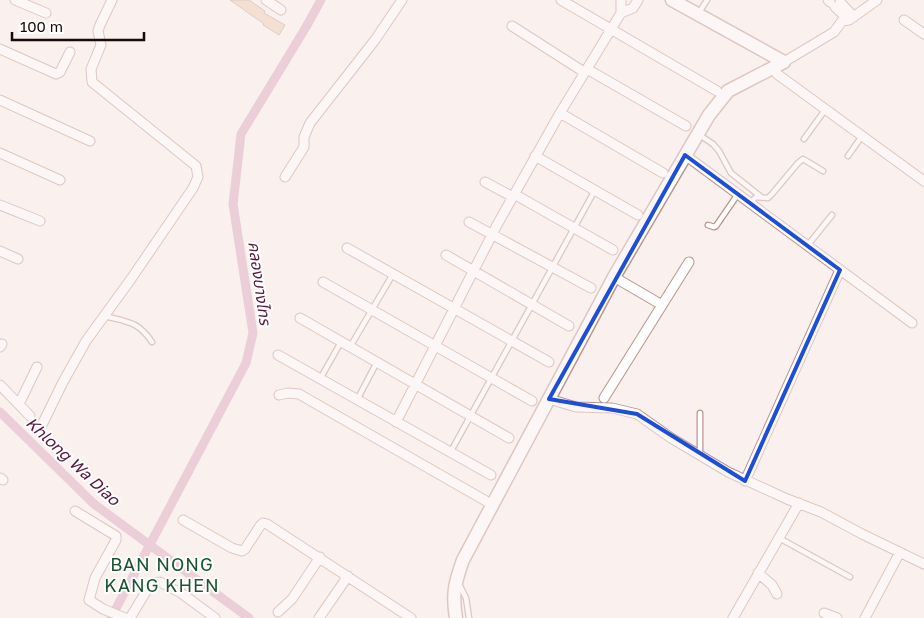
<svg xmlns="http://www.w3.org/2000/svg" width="924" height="618" font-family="'Golos Text','Noto Sans Thai',sans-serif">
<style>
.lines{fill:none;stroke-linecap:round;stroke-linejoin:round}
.canal{stroke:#d9a4bd;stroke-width:9}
.building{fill:#ebcbb3;stroke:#bfa28a}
.lane-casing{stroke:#bb958b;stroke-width:7}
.street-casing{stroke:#bb958b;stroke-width:11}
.secondary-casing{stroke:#bb958b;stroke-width:15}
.lane{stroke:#fff;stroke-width:4.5}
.street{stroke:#fff;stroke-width:9}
.secondary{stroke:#fff;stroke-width:12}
.marked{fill:none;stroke:#1d4ed8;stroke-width:4;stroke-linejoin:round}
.labels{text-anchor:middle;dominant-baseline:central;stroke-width:4;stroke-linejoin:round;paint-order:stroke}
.water-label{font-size:16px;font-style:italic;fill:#57193c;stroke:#fff}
.quarter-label{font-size:18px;letter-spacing:1px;fill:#1a5435;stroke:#fff}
</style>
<rect width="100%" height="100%" fill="#faf1ef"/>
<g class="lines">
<!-- canal -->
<path class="canal" d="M 0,412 L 94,504 L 249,618
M 111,618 L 246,363 L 253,333 L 233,204 L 241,134 L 306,27 L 321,0"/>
</g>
<!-- building -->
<path class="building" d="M 230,0 L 249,0 L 265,11 L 264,13 L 285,25 L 279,35 L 263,25 L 264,24 Z"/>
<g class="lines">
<!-- lane casing -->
<g class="lane-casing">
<path id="lane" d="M 698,14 L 707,0
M 698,134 L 713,144 L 719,151 L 731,173 L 760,196
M 804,139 L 825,110
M 848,156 L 862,136
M 750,203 L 756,197 L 768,198 L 772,194 L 798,163 L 803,159 L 823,171
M 708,225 L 714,227 L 716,226 L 738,194
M 808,245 L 832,215
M 105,316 C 127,322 138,321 152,342
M 350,347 L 393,274
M 320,379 L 341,342
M 357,400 L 377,362
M 450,453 L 595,190
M 700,455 L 700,413
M 779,538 L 850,577
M 459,584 L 466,598 L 469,618"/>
</g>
<!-- street casing -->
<g class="street-casing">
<path id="street" d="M 15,0 L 46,13
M 266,0 L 281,10
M 561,0 L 717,91
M 828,0 L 830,2
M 840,2 L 854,17
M 835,7 L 849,20
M 621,13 L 633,8 L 638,0
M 904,20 L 924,34
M 512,26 L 584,72
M 0,49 L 56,74 L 60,72 L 70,52
M 784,62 L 834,32 L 842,21 L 849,20 L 877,0
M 773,68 L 777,74 L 924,181
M 587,69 L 686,126
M 0,100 L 90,141
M 560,113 L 663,173
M 0,153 L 60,180
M 685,155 L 912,323
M 535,156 L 638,215
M 285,177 L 304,147 L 304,137 L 310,123 L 375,40 L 402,0
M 485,182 L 513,197
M 514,194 L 613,250
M 0,205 L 40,221
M 469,222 L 591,288
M 347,248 L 549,362
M 0,251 L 18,259
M 446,255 L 569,326
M 614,277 L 662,305
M 323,282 L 532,401
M 300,318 L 509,438
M 0,347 L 2,344
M 278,355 L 491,475
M 0,385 L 30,416
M 279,395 L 288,393 L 299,394 L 493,505
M 604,398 L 689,262
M 549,399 L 576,407 L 612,408 L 637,414 L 671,438 L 728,472 L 787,499 L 821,512 L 862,534 L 924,564
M 19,404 L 37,367
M 396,422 L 497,225 L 560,113 L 621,13 L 621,0
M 39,431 L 63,382 L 86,341 L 131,279 L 193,188 L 198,177 L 196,166 L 92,82 L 91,69 L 101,45 L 98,31 L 100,25 L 112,0
M 0,478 L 3,480
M 745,481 L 840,270
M 75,511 L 116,536 L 116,540 L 95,578 L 89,600 L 103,609 L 125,618
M 183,520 L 232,548 L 242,551 L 245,549 L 260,526 L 263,523 L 267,524 L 411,618
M 758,573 L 772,585 L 777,594
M 278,612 L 292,599 L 320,557
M 824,613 L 837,618
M 130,618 L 150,585 L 160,582 L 181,593 L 215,618
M 319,618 L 348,576
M 733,618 L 799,503
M 865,618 L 900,552"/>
</g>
<!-- secondary casing -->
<g class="secondary-casing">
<path id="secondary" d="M 672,0 L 784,62
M 456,618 C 452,594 455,582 463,560 L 614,277 L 709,115 L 728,91 L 784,62"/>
</g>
<!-- lane -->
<use href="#lane" class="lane"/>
<!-- street -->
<use href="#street" class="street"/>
<!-- secondary -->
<use href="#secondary" class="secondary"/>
</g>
<!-- marked area -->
<path d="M0 0H924V618H0ZM 685,155 L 840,270 L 745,481 L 637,414 L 549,399 Z" fill="#faf1ef" fill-opacity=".55" fill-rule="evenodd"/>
<path class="marked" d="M 685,155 L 840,270 L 745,481 L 637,414 L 549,399 Z"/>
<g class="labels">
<!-- water labels -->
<g class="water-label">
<text transform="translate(260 283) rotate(82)">คลองบางไทร</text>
<text transform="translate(73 461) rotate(43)">Khlong Wa Diao</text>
</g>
<!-- quarter labels -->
<g class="quarter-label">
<text x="162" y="564">BAN NONG<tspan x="162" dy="21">KANG KHEN</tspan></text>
</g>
</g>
<!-- scale -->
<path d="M12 32v8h132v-8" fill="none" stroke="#170a07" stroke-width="2.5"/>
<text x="20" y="32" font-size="15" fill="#170a07" stroke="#ffffff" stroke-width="4" paint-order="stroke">100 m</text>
</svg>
